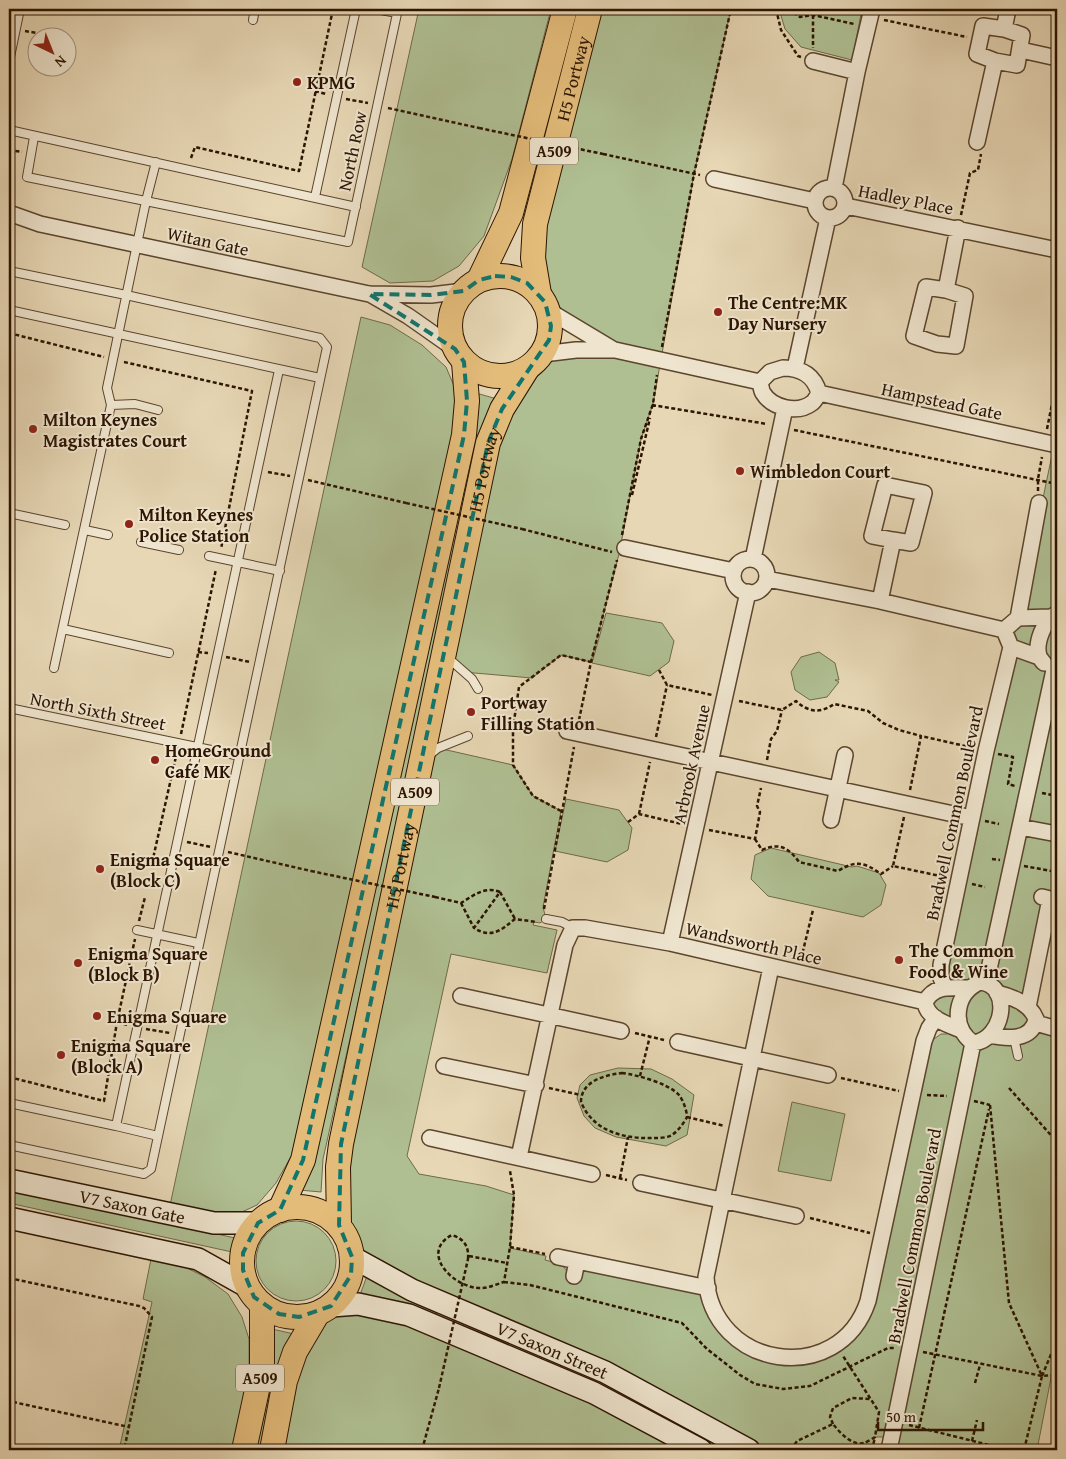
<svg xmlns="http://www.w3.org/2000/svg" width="1066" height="1459" font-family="'Gentium Book Plus',serif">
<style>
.green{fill:#afbf92;stroke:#6e6a49}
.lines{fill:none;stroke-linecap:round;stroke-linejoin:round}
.lane-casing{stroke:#5b452d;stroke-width:10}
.street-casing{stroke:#5b452d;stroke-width:18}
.secondary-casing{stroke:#2c1400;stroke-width:24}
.primary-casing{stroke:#2c1400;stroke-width:26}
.path{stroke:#2c1400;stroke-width:2.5;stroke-dasharray:4 2.5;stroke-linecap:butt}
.lane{stroke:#efe5cf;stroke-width:8}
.street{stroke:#efe5cf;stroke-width:15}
.secondary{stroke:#efe5cf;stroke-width:21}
.primary{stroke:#e4bc7a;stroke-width:24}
.path-bridge{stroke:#2c1400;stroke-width:2.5;stroke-dasharray:4 2.5;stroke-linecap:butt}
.marked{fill:none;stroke:#0f766e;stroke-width:4;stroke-dasharray:10 6;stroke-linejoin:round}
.poi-dot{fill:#8f2418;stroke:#efe5cf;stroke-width:2}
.labels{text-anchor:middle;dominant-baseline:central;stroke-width:4;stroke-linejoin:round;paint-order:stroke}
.shield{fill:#efe5cf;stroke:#66533e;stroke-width:1}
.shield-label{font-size:16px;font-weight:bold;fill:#2c1400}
.street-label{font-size:18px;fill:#2c1400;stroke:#efe5cf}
.poi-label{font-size:18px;font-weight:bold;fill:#2c1400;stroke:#efe5cf;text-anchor:start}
</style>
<rect width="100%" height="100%" fill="#e7d7b5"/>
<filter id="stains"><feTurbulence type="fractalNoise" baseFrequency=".004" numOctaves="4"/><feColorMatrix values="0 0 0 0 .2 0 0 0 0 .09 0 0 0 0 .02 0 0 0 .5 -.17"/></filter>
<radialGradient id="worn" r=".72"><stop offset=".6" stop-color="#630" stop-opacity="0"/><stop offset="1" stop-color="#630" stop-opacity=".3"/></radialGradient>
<!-- green -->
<path class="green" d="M 419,9 L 551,9 L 512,159 L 484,236 L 459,266 L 433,281 L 390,283 L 362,267 Z
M 590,9 L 731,9 L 694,174 L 653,404 L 641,439 L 619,554 L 591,662 L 561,655 L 532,678 L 463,672 L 444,654 L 488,443 L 536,362 L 543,354 L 613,350 L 549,311 L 533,258 Z
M 779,9 L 862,9 L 852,60 L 801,47 L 785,29 Z
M 361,317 L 390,325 L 422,345 L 446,367 L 457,393 L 458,430 L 297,1146 L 276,1183 L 257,1205 L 231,1217 L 169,1210 Z
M 476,393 L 497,399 L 375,927 L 323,1159 L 321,1192 L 299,1190 L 314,1159 L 321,1132 Z
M 1057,431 L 1057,895 L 1027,1015 L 1029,1017 L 1026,1029 L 1057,1037 L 1057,1347 L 1037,1450 L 895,1450 L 892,1437 L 875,1437 L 872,1450 L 763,1450 L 736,1443 L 352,1257 L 348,1240 L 339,1225 L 337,1198 L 422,761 L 438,748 L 513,765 L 533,796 L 561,811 L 543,907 L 546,919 L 540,923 L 534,922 L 533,925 L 557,930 L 547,973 L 451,954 L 407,1156 L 419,1174 L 486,1186 L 514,1195 L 510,1248 L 546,1256 L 545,1260 L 561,1264 L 567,1271 L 567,1280 L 579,1282 L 582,1272 L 587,1269 L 697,1292 L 704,1298 L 707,1307 L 773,1361 L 857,1332 L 931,1041 L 941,1034 L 947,1034 L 949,1018 L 931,1008 L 1018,618 Z
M 606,613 L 662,623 L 674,641 L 669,662 L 650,676 L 592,663 Z
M 819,652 L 835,663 L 839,680 L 835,680 L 839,682 L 827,697 L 810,700 L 795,690 L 791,672 L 801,657 Z
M 566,799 L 619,810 L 632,828 L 628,850 L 607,862 L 555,851 Z
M 771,848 L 852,867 L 857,866 L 879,873 L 886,885 L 881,905 L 863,917 L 768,896 L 751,879 L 755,855 Z
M 618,1068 L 651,1069 L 672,1079 L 694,1095 L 687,1135 L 666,1146 L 616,1137 L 595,1128 L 584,1116 L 577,1098 L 580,1085 L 590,1075 Z
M 792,1102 L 845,1114 L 831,1181 L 778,1171 Z
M 9,1188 L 235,1238 L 232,1252 L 9,1203 Z
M256 1261a40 40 0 1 1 80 0a40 40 0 1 1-80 0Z
M 151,1259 L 183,1266 L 205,1277 L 228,1294 L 242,1317 L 249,1339 L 249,1368 L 233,1450 L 119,1450 L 152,1302 L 143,1299 Z
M 368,1273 L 409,1300 L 437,1312 L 433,1320 C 410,1309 386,1297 360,1295 Z
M 318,1313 L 409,1315 L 701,1450 L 272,1450 Z
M 272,1329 L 294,1334 L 263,1450 L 252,1450 Z"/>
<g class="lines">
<!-- lane casing -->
<g class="lane-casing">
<path id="lane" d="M 376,9 L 397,13
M 253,20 L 255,9
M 9,62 L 20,9
M 9,130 L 356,207
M 34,137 L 27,177 L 348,242 L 398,9
M 315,197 L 356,9
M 9,271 L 126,295 L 320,338 L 327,347 L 151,1169 L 144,1174 L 9,1145
M 9,310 L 320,378
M 111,405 L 135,404 L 158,410
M 9,513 L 65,525
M 85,530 L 108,535
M 141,542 L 179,550
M 209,556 L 280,571
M 63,629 L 169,653
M 447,657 L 472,679 L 478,689
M 54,668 L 111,405 L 107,388 L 146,201 L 156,162
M 9,708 L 240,756
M 428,756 L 438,748 L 468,736
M 546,919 L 562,922 L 573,928
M 137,930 L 198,943
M 1014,1038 L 1018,1056
M 9,1103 L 116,1126
M 158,1136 L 116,1126 L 279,370"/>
</g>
<!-- street casing -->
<g class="street-casing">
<path id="street" d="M 983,26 L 1004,29 L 1022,35 L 1017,65 L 995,61 L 977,54 Z
M 1004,29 L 1008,9
M 1021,50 L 1057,58
M 813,61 L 857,72
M 977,142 L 995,61
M 714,179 L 815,201
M815 203a15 15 0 1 1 30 0a15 15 0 1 1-30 0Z
M 834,188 L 857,72 L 872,9
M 846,206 L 1057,250
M 9,213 L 40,224 L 369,294 L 431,295 L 464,291
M 946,290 L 926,287 L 914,336 L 937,344 L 956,346 L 965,296 L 946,290 L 958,228
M 370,294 L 408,316 L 455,349
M 549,311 L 614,350
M 543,354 L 576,350 L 615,350 L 760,382
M 783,368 C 801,368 814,375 819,393 C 817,396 815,401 812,403 C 798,414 772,408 763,393 C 761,390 761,385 760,382 L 770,372 Z
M 795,368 L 828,218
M 819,393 L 1057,445
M 625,548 L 734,571
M 753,559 L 785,408
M733 576a17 17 0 1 1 34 0a17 17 0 1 1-34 0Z
M 767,579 L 880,601 L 1004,630
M 880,601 L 893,540 L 872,536 L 885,485 L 924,493 L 911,543 L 893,540
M 1018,618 L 1039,503
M 1039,657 L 1011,647 L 1004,630 L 1018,618 L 1050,617
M 1044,663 C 1043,662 1039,657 1039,656 C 1035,643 1044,620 1056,614
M 567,731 L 972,818
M 831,820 L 845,755
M 1020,827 L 1057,834
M 670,943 L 748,592
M 771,967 L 706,1277 C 711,1369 839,1389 868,1301 L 924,1041 L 929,1028 L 936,1018
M 980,982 C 1013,985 1004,1040 973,1043 C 950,1026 955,993 980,982 Z
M 986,983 L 1054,670
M 945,988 L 941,978 L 941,965 L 986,751 L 1011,647
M 461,996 L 621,1031
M 1028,1007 L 1050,899 L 1042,897
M 1036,1023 L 1057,1029
M 961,1030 C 947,1024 927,1019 925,1002 C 935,984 951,988 968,988
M 990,1035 C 1007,1039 1032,1041 1036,1019 C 1030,1003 1012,997 997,993
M 678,1042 L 828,1075
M 444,1066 L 536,1085
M 430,1138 L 592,1174
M 519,1157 L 565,945 L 573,928 L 585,928 L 670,943 L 925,1002
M 641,1183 L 796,1216
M 558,1257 L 708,1288
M 574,1276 L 577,1261
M 889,1450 L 973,1043"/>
</g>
<!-- secondary casing -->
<g class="secondary-casing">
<g id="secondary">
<path id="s1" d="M 9,1180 L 214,1223 L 258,1223"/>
<path d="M 9,1218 L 198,1259 L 248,1287"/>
<path id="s2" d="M 352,1257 L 412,1290 L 605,1372 L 749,1450"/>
<path d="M 331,1306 L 358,1304 L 409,1315 L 594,1393 L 701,1450"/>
</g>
</g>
<!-- primary casing -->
<g class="primary-casing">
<g id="primary">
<circle cx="500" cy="326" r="50"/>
<path d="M 479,280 L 511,213 L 565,9"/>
<path id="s3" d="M 539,294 L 533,258 L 535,224 L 590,9"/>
<circle cx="297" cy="1262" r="55"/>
<path d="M 280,1210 L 303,1160 L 464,435 L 467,401 L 464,362"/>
<path id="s4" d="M 339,1225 L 338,1167 L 341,1144 L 488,443 L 502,409 L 527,369"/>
<path d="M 244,1450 L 262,1367 L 262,1305"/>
<path d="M 272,1450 L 285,1381 L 295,1352 L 318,1313"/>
</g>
</g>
<!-- path -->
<path class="path" d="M 776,9 L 781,30 L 798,56 L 801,57
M 788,9 L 800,17 L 813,15 L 854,24
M 813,15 L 813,48
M 884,20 L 967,37
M 25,31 L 37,33
M 315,91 L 326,94
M 346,99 L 368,103
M 388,108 L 479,128
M 9,150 L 22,152
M 603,154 L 700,175
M 191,158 L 195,147 L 299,171 L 333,9
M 9,160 L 13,142
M 961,215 L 970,173 L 978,170 L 981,154
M 9,333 L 104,357
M 662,347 L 694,174 L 731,9
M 124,362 L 252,391 L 221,549
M 652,405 L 767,424
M 1047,429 L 1052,404 L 1057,398
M 794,430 L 1057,484
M 268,472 L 290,476
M 308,480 L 406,503
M 1038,491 L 1038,479 L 1042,457
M 632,495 L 650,418
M 522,529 L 612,552
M 622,535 L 641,439 L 653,404 L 657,375
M 198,652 L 208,653
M 226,657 L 250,662
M 659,670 L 667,685 L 712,695
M 739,701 L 782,710 L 796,701 C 808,712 820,714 834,704 L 868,711 L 883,723 L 899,730 L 921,736
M 579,720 L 591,662 L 617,560
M 181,734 L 216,569
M 656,737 L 667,685
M 998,754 L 1013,757 L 1008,784 L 1015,786
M 767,760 L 771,739 L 777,731 L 782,710
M 910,790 L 921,736 L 974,748
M 1042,793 L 1057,796
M 561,811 L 533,796 L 513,765 L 513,728 L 519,687 L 561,655 L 591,662
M 639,814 L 650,762
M 904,817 L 893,866 L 945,877
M 985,821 L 999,824
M 628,822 L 639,814 L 682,824
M 709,830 L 755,839 L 760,812 L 757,806 L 761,788
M 755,839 L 762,850 C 779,842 789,848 799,862 L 838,871 C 856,860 864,862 881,874 L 893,866
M 187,842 L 211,847
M 228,852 L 311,871
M 992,859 L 1000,860
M 152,863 L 177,752
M 1024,866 L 1057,872
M 972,884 L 985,887
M 500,892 L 515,919
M 435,897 L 461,903 C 474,895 485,886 500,892 L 474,928 C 492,939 501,930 515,919 L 537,922
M 461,903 L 474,928
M 544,909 L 574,747
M 139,921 L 145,897
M 801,959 L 813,910
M 117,1022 L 128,1025
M 146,1029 L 170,1033
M 635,1033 L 664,1040
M 622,1073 C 637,1075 668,1083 679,1095 C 683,1100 687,1111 687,1117 C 684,1123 678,1131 672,1135 C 667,1138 659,1138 653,1138 C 623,1139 593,1131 581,1102 C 581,1081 605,1075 622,1073 Z
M 640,1076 L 650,1036
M 9,1077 L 104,1101 L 117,1022 L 135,939
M 841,1078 L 899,1091
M 549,1088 L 581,1095
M 1009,1088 L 1057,1142
M 927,1095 L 947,1096
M 974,1101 L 990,1105
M 990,1105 L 1009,1303 L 1042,1376 L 1024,1450
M 687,1117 L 725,1126
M 606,1175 L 627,1180
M 620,1178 L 628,1137
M 810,1218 L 870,1233
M 510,1247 L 545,1254
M 469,1256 L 507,1263
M 468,1259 C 469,1246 464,1239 452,1235 C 418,1253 455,1289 481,1288 C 489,1288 497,1284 504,1282 L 510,1247 L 514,1195 L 510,1171
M 9,1278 L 139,1306 L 144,1308 L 152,1317 L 124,1450
M 504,1282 L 530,1285 L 682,1323 L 707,1349 L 740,1375 L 755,1384 L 783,1389 L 810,1386 L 888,1348 L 895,1348
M 923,1352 L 1042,1376 L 1057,1375
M 1042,1376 L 1057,1340
M 975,1383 L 980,1365
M 13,1402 L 129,1427
M 833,1424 L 830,1417 L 833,1408 L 852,1398 L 870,1399
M 909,1425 L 1009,1450
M 919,1428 L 989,1109
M 972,1441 L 977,1420
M 422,1450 L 439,1388
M 791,1450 L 797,1441 L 833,1424 C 840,1433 852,1446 864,1443 C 867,1442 872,1439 875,1437 L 879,1412 L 843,1356
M 872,1450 L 875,1437"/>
<!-- lane -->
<use href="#lane" class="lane"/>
<!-- street -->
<use href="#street" class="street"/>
<!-- secondary -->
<use href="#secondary" class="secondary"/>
<!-- primary -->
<use href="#primary" class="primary"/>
<!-- path-bridge -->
<path class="path-bridge" d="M 479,128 L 603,154
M 406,503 L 522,529
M 311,871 L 435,897
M 439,1388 L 468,1259"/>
</g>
<!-- marked area -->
<path class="marked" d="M 495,276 L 511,277 L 527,283 L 545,302 L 551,326 L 549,340 L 502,409 L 488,443 L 341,1144 L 339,1225 L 352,1257 L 351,1275 L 331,1306 L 299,1317 L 279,1314 L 254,1297 L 243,1270 L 243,1253 L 258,1223 L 280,1210 L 303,1160 L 464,435 L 467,401 L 464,362 L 455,349 L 369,294 L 431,295 L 464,291 L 479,280 Z"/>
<!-- markers -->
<g class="poi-dot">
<circle cx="297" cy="82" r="5"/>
<circle cx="718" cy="312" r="5"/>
<circle cx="33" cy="429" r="5"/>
<circle cx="740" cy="471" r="5"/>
<circle cx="129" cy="524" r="5"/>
<circle cx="471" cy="712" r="5"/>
<circle cx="155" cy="760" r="5"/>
<circle cx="100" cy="869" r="5"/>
<circle cx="899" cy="960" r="5"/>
<circle cx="78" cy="963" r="5"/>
<circle cx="97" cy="1016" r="5"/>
<circle cx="61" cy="1055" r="5"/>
</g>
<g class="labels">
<!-- shield labels -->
<g class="shield">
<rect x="530" y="137.5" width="48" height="27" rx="4"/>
<rect x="391" y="778.5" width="48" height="27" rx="4"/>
<rect x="236" y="1364.5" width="48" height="27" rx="4"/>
</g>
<g class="shield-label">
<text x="554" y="151">A509</text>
<text x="415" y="792">A509</text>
<text x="260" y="1378">A509</text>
</g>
<!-- street labels -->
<g class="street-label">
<text stroke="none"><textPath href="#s3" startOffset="221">H5 Portway</textPath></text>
<text transform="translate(352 151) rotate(-78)">North Row</text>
<text transform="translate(906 199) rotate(11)">Hadley Place</text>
<text transform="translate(208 241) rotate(12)">Witan Gate</text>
<text transform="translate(942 401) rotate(12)">Hampstead Gate</text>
<text stroke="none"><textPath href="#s4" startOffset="771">H5 Portway</textPath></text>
<text transform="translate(98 711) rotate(11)">North Sixth Street</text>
<text transform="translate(691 764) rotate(-78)">Arbrook Avenue</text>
<text transform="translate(954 813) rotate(-78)">Bradwell Common Boulevard</text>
<text stroke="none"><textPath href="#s4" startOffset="366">H5 Portway</textPath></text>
<text transform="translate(754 943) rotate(13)">Wandsworth Place</text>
<text stroke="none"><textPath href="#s1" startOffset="126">V7 Saxon Gate</textPath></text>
<text transform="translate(914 1236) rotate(-79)">Bradwell Common Boulevard</text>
<text stroke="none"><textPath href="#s2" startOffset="221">V7 Saxon Street</textPath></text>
</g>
<!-- poi labels -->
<g class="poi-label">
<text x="307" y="82">KPMG</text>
<text x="728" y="302">The Centre:MK<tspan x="728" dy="21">Day Nursery</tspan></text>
<text x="43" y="419">Milton Keynes<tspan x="43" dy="21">Magistrates Court</tspan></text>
<text x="750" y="471">Wimbledon Court</text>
<text x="139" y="514">Milton Keynes<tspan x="139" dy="21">Police Station</tspan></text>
<text x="481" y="702">Portway<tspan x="481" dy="21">Filling Station</tspan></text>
<text x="165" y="750">HomeGround<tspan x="165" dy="21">Café MK</tspan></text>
<text x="110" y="859">Enigma Square<tspan x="110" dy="21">(Block C)</tspan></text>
<text x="909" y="950">The Common<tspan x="909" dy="21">Food &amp; Wine</tspan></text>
<text x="88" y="953">Enigma Square<tspan x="88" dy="21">(Block B)</tspan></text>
<text x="107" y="1016">Enigma Square</text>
<text x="71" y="1045">Enigma Square<tspan x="71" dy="21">(Block A)</tspan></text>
</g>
</g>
<!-- margin -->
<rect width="1066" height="1459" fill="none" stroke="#e7d7b5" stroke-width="30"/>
<rect x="10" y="10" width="1046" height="1439" fill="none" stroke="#2c1400" stroke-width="2.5"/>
<rect x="15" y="15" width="1036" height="1429" fill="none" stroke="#2c1400"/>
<!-- north arrow -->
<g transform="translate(52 52) rotate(137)"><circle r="24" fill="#efe5cf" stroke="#a1917c"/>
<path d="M0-4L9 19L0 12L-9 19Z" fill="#8f2418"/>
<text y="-8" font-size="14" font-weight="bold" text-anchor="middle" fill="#2c1400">N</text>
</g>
<!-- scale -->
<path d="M878 1422v8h105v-8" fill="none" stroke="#2c1400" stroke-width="2.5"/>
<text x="886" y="1422" font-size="15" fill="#2c1400" stroke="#efe5cf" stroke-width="4" paint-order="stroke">50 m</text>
<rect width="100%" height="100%" filter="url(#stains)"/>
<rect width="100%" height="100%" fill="url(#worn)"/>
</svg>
